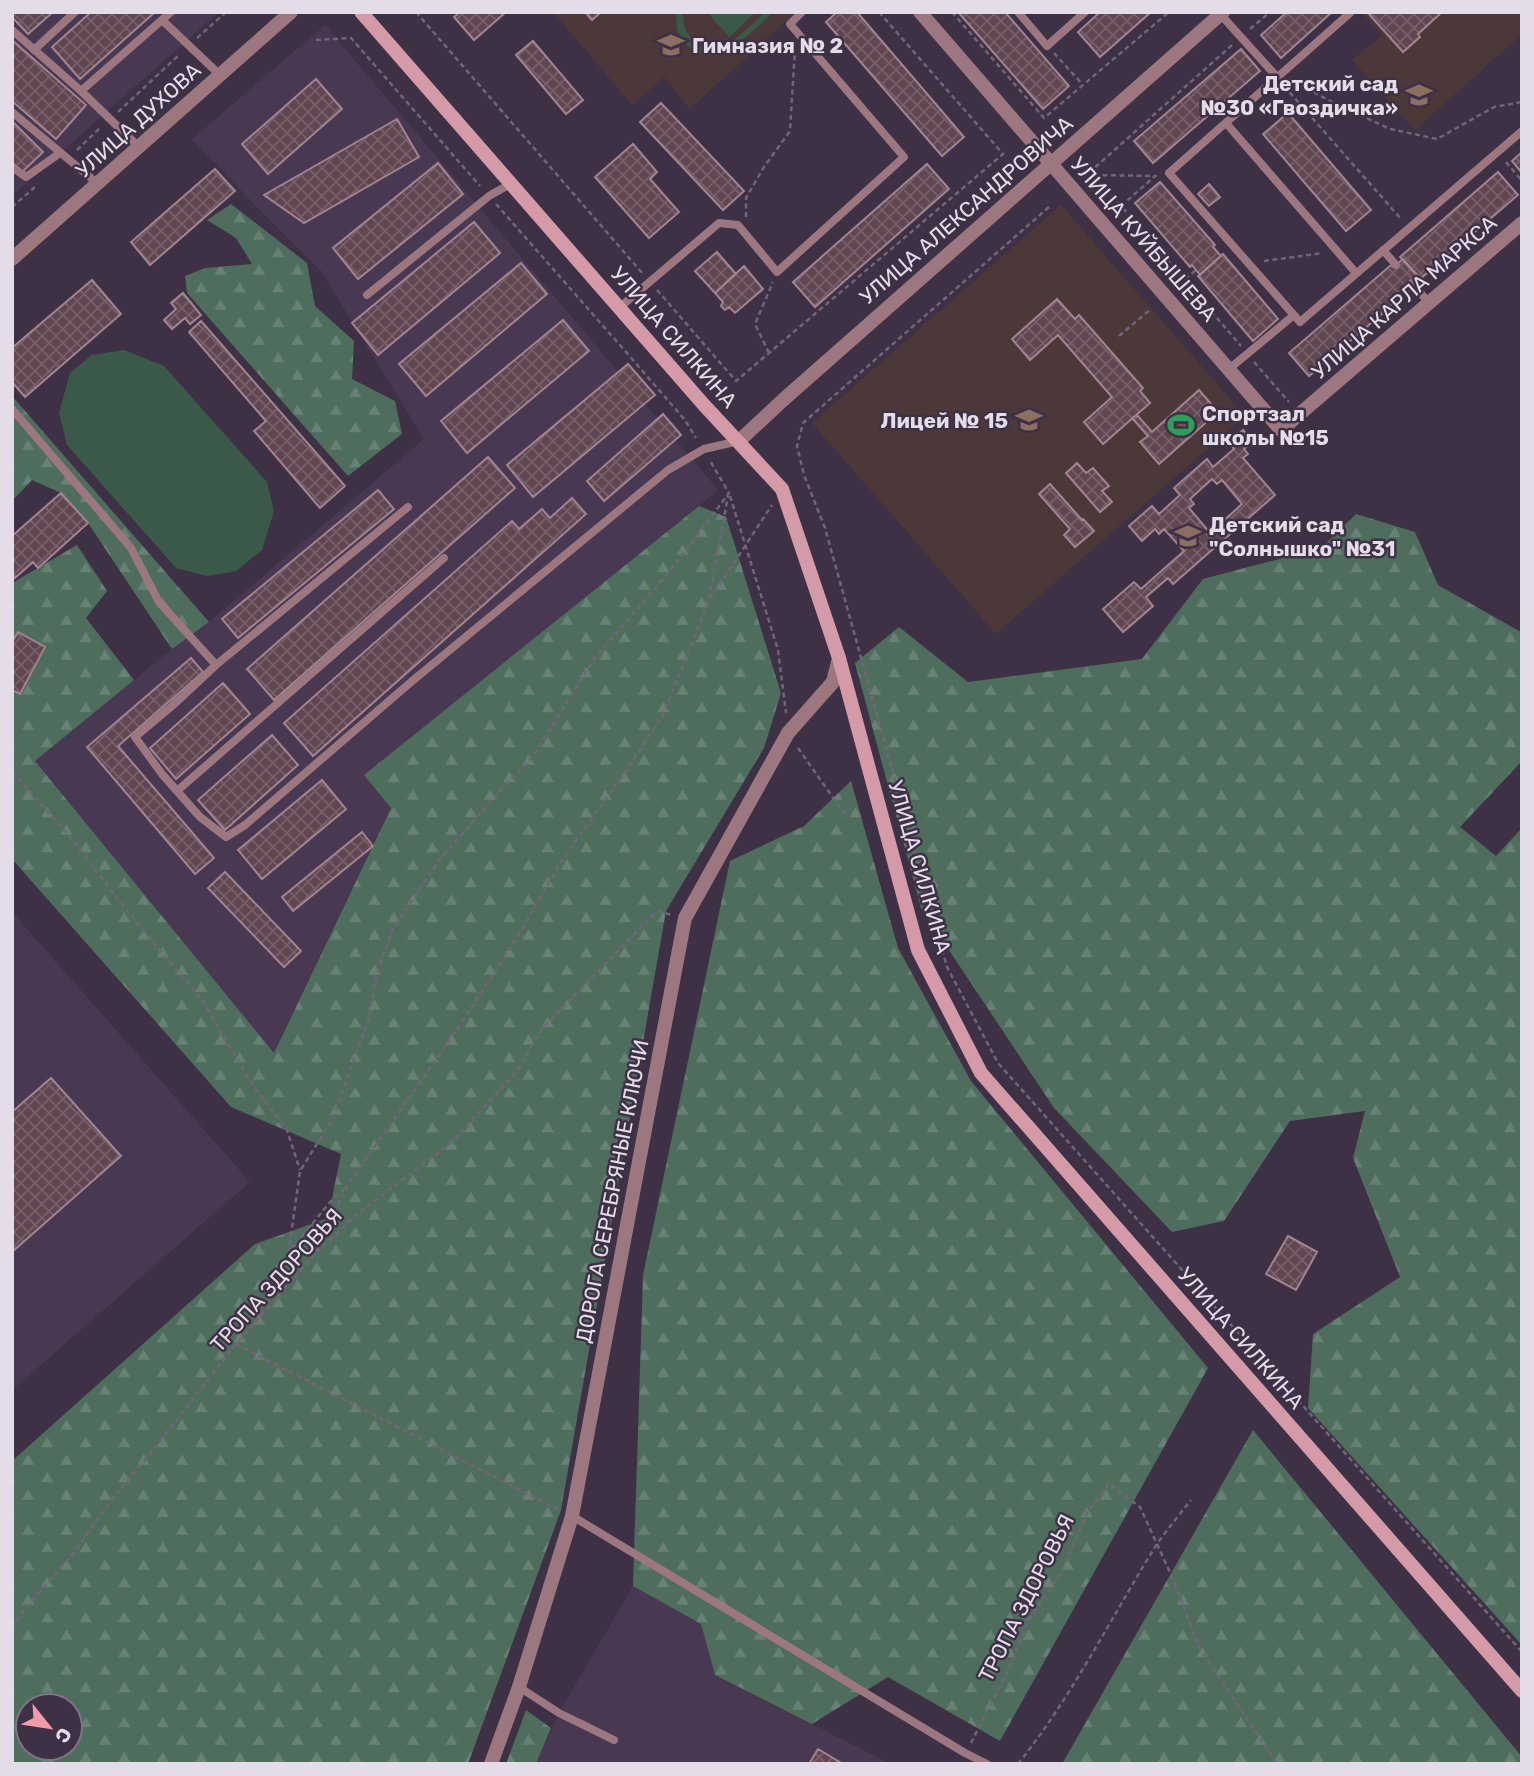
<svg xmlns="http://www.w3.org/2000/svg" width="1534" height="1776" font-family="Rubik,sans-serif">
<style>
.built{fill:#493852}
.education{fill:#4d3839}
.forest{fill:url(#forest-firs);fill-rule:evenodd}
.pitch{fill:#3a5949}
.building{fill:url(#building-cross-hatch);stroke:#a1848f;stroke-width:2;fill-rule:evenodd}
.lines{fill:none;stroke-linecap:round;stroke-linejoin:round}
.path{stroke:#716577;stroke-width:2.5;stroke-dasharray:5 3.5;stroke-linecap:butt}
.lane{stroke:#9c7780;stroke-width:8}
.street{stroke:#9c7780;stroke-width:14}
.secondary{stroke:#d49aa8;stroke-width:14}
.labels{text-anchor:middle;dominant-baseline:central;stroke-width:5;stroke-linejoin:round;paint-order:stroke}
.poi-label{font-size:21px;font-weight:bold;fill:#e4dce9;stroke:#3e3145;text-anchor:start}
.street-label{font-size:21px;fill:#e4dce9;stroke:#3e3145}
</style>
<defs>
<pattern id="forest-firs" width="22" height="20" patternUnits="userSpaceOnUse" patternTransform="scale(1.75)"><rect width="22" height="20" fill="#4e6d5d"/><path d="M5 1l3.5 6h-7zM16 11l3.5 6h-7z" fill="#678174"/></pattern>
<pattern id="building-cross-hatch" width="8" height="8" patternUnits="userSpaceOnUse" patternTransform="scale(1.75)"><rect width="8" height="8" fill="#604650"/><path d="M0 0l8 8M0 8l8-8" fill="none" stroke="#776069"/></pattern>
</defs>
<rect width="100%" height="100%" fill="#3e3145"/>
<!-- built -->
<path class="built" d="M 12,12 L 219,12 L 12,196 Z
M 325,25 L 718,490 L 365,775 L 391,807 L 274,1053 L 35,761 L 172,649 L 209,622 L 424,439 L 321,271 L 250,200 L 192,139 Z
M 12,912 L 250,1182 L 12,1390 Z
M 633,1586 L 701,1624 L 715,1675 L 891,1764 L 536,1764 L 559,1713 Z"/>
<!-- education -->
<path class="education" d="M 553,12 L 796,12 L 690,109 L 664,77 L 632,105 Z
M 1361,12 L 1522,12 L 1522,34 L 1415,130 L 1352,60 L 1382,35 Z
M 1061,205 L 1245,416 L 996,634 L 812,423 Z"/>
<!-- forest -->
<path class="forest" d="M 231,204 L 307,263 L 315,306 L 354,341 L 352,379 L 395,401 L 402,434 L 348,476 L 187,293 L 185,276 L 205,268 L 252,264 L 236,238 L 207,220 Z
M 12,396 L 209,622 L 172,649 L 88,523 L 61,493 L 32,480 L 12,501 Z
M 699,506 L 726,517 L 781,693 L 764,748 L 666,911 L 561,1510 L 468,1764 L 12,1764 L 12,1461 L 255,1244 L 328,1218 L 341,1154 L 231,1107 L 12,859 L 12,583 L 77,545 L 107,591 L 86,618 L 134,680 L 35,761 L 274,1053 L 391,808 L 364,775 ZM 28,1706 L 70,1706 L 70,1748 L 28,1748 Z
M 1356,514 L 1415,532 L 1438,585 L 1519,631 L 1522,630 L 1522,761 L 1460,827 L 1496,856 L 1522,828 L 1522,1645 L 1308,1408 L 1313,1334 L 1400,1277 L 1353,1158 L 1365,1111 L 1290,1121 L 1224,1221 L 1172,1232 L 1054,1108 L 921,908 L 855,663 L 899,627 L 968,682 L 1142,659 L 1203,579 L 1321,548 Z
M 851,781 L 898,948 L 971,1081 L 1208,1368 L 1000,1741 L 888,1677 L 812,1724 L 715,1675 L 701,1624 L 633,1586 L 643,1275 L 730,861 L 804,826 Z
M 1253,1430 L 1522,1757 L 1522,1764 L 1062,1764 Z
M 526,1710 L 551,1728 L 536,1764 L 506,1764 Z"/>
<!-- pitch -->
<path class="pitch" d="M 676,12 L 683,12 C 683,24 685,34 695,42 C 720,62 747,28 765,12 L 774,12 L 728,53 L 716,56 L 703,54 L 692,49 L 683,41 L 677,29 Z
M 707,12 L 752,12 L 754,14 L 729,37 Z
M 124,350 L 164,366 L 267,482 L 274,511 L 262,550 L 236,571 L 207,576 L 176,568 L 67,445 L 59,413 L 70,373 L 92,355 Z"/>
<!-- building -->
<path class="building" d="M 12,12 L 53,12 L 28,34 L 12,17 Z
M 91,12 L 155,12 L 80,79 L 52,47 Z
M 460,12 L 506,12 L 474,40 L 454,17 Z
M 585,12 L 601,12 L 592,20 Z
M 837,12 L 857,12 L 964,137 L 942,156 L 826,22 Z
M 958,12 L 1005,12 L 1069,86 L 1043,109 Z
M 1100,12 L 1151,12 L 1100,57 L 1078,32 Z
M 1287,12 L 1332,12 L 1281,58 L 1261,35 Z
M 1367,12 L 1442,12 L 1418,34 L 1420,37 L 1403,52 Z
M 12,40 L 86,105 L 56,139 L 12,101 Z
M 533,41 L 583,100 L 566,114 L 516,55 Z
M 1241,49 L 1260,71 L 1153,163 L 1134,141 Z
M 316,79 L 342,109 L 268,174 L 242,144 Z
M 661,103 L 744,191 L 723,210 L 640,122 Z
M 1288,113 L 1371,210 L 1346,231 L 1263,134 Z
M 397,119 L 419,157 L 304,223 L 264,195 Z
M 12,121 L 43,152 L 22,172 L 12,162 Z
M 633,144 L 657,172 L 650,179 L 679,212 L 649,238 L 595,177 Z
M 1522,152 L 1522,173 L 1512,161 Z
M 438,163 L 463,194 L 358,279 L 333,248 Z
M 927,164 L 949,189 L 815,307 L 793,282 Z
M 215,169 L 235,191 L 150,265 L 131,242 Z
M 1498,172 L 1518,195 L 1420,279 L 1400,257 Z
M 1160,182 L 1215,245 L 1213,247 L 1221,256 L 1200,275 L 1192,265 L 1190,267 L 1135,203 Z
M 1209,184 L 1220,197 L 1209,206 L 1198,194 Z
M 474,222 L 500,253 L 378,355 L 352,323 Z
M 717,252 L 736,274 L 715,293 L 695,271 Z
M 1223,254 L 1278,319 L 1253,341 L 1198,276 Z
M 1403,259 L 1419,277 L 1409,286 L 1411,289 L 1309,376 L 1289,353 L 1391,265 L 1393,267 Z
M 521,263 L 547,294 L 426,396 L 399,364 Z
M 744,266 L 763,289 L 735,313 L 729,307 L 725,310 L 721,306 L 723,302 L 715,293 Z
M 92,280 L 121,314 L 25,397 L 12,382 L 12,348 Z
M 183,293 L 201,315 L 190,324 L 185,318 L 172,329 L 164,320 L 176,309 L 171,303 Z
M 1057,299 L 1075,319 L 1079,315 L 1143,388 L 1140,391 L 1150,403 L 1103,444 L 1084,422 L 1112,397 L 1058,335 L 1030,360 L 1012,339 Z
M 563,320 L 589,351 L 467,453 L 441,421 Z
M 201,321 L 345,486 L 320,508 L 254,431 L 266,421 L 189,332 Z
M 628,364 L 655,395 L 533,497 L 507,465 Z
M 1199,390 L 1218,412 L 1159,464 L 1140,442 L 1148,436 L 1132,418 L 1137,415 L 1152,432 Z
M 663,414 L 681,435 L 604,501 L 587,481 Z
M 1243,430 L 1253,441 L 1244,449 L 1248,454 L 1243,458 L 1275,495 L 1173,584 L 1168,578 L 1146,597 L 1153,606 L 1123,632 L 1103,609 L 1134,582 L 1141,589 L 1184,551 L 1164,529 L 1159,534 L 1155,529 L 1142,541 L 1129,526 L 1152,506 L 1159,514 L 1180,495 L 1174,488 L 1207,459 L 1213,467 L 1234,449 L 1229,443 ZM 1212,479 L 1217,484 L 1222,480 L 1242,504 L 1210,533 L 1189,508 L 1194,504 L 1190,499 Z
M 488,457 L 515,488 L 274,700 L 247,669 Z
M 1077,463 L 1086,473 L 1093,468 L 1109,486 L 1102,491 L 1112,502 L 1100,512 L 1066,473 Z
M 1050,484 L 1082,520 L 1083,519 L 1094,531 L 1075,547 L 1064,535 L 1070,529 L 1039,494 Z
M 378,490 L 394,509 L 238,638 L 222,619 Z
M 61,493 L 88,523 L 38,568 L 33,562 L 15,578 L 12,574 L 12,536 Z
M 572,498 L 586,514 L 313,756 L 284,723 L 512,521 L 519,529 L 542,509 L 550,518 Z
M 18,632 L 45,647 L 20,694 L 12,690 L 12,642 Z
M 191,658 L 203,672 L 118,746 L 214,858 L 195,874 L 87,747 Z
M 223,683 L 250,714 L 176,779 L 150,748 Z
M 272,735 L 298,765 L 225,830 L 198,800 Z
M 322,780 L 346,809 L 262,879 L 238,850 Z
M 362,832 L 373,846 L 293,911 L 282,897 Z
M 225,872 L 301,951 L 284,967 L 208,888 Z
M 51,1078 L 121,1156 L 12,1252 L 12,1112 Z
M 1288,1236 L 1317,1252 L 1296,1290 L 1266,1274 Z
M 818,1749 L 843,1764 L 809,1764 Z"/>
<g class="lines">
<!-- path -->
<path class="path" d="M 416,12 L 643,274
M 952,12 L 1044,118 L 1169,12
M 1250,29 L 1270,12
M 197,38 L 226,12
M 316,40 L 351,38 L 480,186
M 1232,45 L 1091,171 L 1241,346
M 1054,53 L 1083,85
M 1291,81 L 1294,81 L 1330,101 L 1390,129 L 1437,139 L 1494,107 L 1522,102
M 1284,86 L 1402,220
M 118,112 L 180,54
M 77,150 L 100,128
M 1506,162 L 1522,181
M 1094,175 L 1157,176
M 496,204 L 626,352 L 685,420 L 696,438
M 1121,206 L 1155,176
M 12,207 L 35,187
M 1049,207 L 803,423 L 797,446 L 804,475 L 825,528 L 947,967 L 998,1063 L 1522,1652
M 746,217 L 746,198 L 764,167 L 790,131 L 795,49
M 1264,261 L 1323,253
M 1185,279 L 1196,270
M 657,290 L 736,381 L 1003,154 L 879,12
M 1119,336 L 1151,309
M 769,353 L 755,324 L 773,282
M 1254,362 L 1289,402
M 730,496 L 778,650 L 786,713
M 710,599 L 772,505
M 798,748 L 848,819
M 12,772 L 66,832 L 136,922 L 202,1000 L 254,1087 L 287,1130 L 300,1170
M 291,1250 L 330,1202 L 344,1189
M 316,1251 L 347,1186 L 460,1025 L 515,941 L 559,865 L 628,768 L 663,715 L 709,600 L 728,496
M 256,1322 L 288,1256 L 300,1171 L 333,1118 L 369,1018 L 376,976 L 392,930 L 438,862 L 488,804 L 533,756 L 594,659 L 671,570 L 729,493 L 709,459
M 236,1344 L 557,1509
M 12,1628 L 21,1614 L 75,1551 L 112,1499 L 154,1449 L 236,1344 L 315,1254 L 356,1215 L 452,1142 L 518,1070 L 540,1031 L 657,911 L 672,915
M 971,1743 L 1013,1660 L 1028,1621 L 1063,1569 L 1088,1511 L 1109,1484 L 1140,1507 L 1173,1579 L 1198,1645 L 1277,1764
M 1018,1764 C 1071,1698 1111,1618 1155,1547 C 1166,1531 1179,1515 1191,1500"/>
<!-- lane -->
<path class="lane" d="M 1018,12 L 1047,46 L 1085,12
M 1350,13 L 1169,173 L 1300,322 L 1522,131
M 1221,15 L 1277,77
M 162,20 L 220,75
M 12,30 L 81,91 L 139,147
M 34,50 L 75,12
M 81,91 L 171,12
M 12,112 L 98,184
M 1226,123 L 1356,273
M 12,167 L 26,177 L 60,153
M 1383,250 L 1396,265
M 1412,283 L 1429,303
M 367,295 L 489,196 L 512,183
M 619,308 L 719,223 L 738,225 L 777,272 L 904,157 L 790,24 L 802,12
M 1229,369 L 1294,315
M 12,409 L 131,548 L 159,602 L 216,665
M 408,507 L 216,665 L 172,706 L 135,737 L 162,774 L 200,817 L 226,837 L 245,825 L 411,682 L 668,470 L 704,449 L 739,441
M 177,791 L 444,558
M 572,1516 L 965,1753 L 987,1764
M 519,1687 L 559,1713 L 614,1740"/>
<!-- street -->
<path class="street" d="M 920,12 L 1281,430 L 1522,223
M 12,259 L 291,12
M 739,441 L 783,400 L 1223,12
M 491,1764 L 519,1687 L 572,1516 L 685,918 L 788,733 L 833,682 L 839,658"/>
<!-- secondary -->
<path class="secondary" d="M 361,12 L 704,405 L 782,489 L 839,658 L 918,950 L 981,1073 L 1522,1691"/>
</g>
<!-- icons -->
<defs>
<g id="school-bare" transform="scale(2.1)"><path d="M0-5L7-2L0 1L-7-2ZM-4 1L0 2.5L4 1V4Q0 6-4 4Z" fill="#8d6e63" stroke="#3e3145" stroke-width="2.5" paint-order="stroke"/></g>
<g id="stadium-bare" transform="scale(2.1)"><path d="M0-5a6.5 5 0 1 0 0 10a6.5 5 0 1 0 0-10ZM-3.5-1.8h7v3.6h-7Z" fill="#2e9e5b" stroke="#3e3145" stroke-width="2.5" paint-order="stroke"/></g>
</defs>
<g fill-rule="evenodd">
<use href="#school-bare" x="671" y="45"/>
<use href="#school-bare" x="1419" y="95"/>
<use href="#school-bare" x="1029" y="420"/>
<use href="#stadium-bare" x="1181" y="425"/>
<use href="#school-bare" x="1188" y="536"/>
</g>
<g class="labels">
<!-- poi labels -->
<g class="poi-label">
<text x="692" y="45">Гимназия № 2</text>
<text x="1398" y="83" text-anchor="end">Детский сад<tspan x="1398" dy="24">№30 «Гвоздичка»</tspan></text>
<text x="1202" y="413">Спортзал<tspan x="1202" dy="24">школы №15</tspan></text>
<text x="1008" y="420" text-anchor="end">Лицей № 15</text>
<text x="1209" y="524">Детский сад<tspan x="1209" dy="24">"Солнышко" №31</tspan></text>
</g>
<!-- street labels -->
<g class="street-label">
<text transform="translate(138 120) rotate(-42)">УЛИЦА ДУХОВА</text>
<text transform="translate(966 210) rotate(-41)">УЛИЦА АЛЕКСАНДРОВИЧА</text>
<text transform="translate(1144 239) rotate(49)">УЛИЦА КУЙБЫШЕВА</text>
<text transform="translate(1404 297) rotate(-41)">УЛИЦА КАРЛА МАРКСА</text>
<text transform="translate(674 337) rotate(49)">УЛИЦА СИЛКИНА</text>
<text transform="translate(920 867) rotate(74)">УЛИЦА СИЛКИНА</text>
<text transform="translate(612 1191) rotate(-79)">ДОРОГА СЕРЕБРЯНЫЕ КЛЮЧИ</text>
<text transform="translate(276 1280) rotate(-48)">ТРОПА ЗДОРОВЬЯ</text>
<text transform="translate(1241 1338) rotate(49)">УЛИЦА СИЛКИНА</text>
<text transform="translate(1026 1598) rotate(-63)">ТРОПА ЗДОРОВЬЯ</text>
</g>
</g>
<!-- border -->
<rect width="1534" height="1776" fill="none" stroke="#e4dce9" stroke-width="28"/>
<!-- north arrow -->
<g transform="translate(49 1727) rotate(120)"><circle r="33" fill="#3e3145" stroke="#807587" stroke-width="2"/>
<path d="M0-5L12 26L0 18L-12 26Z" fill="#f39aa9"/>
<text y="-10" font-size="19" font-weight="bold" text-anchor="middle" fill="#e4dce9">С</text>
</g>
</svg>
